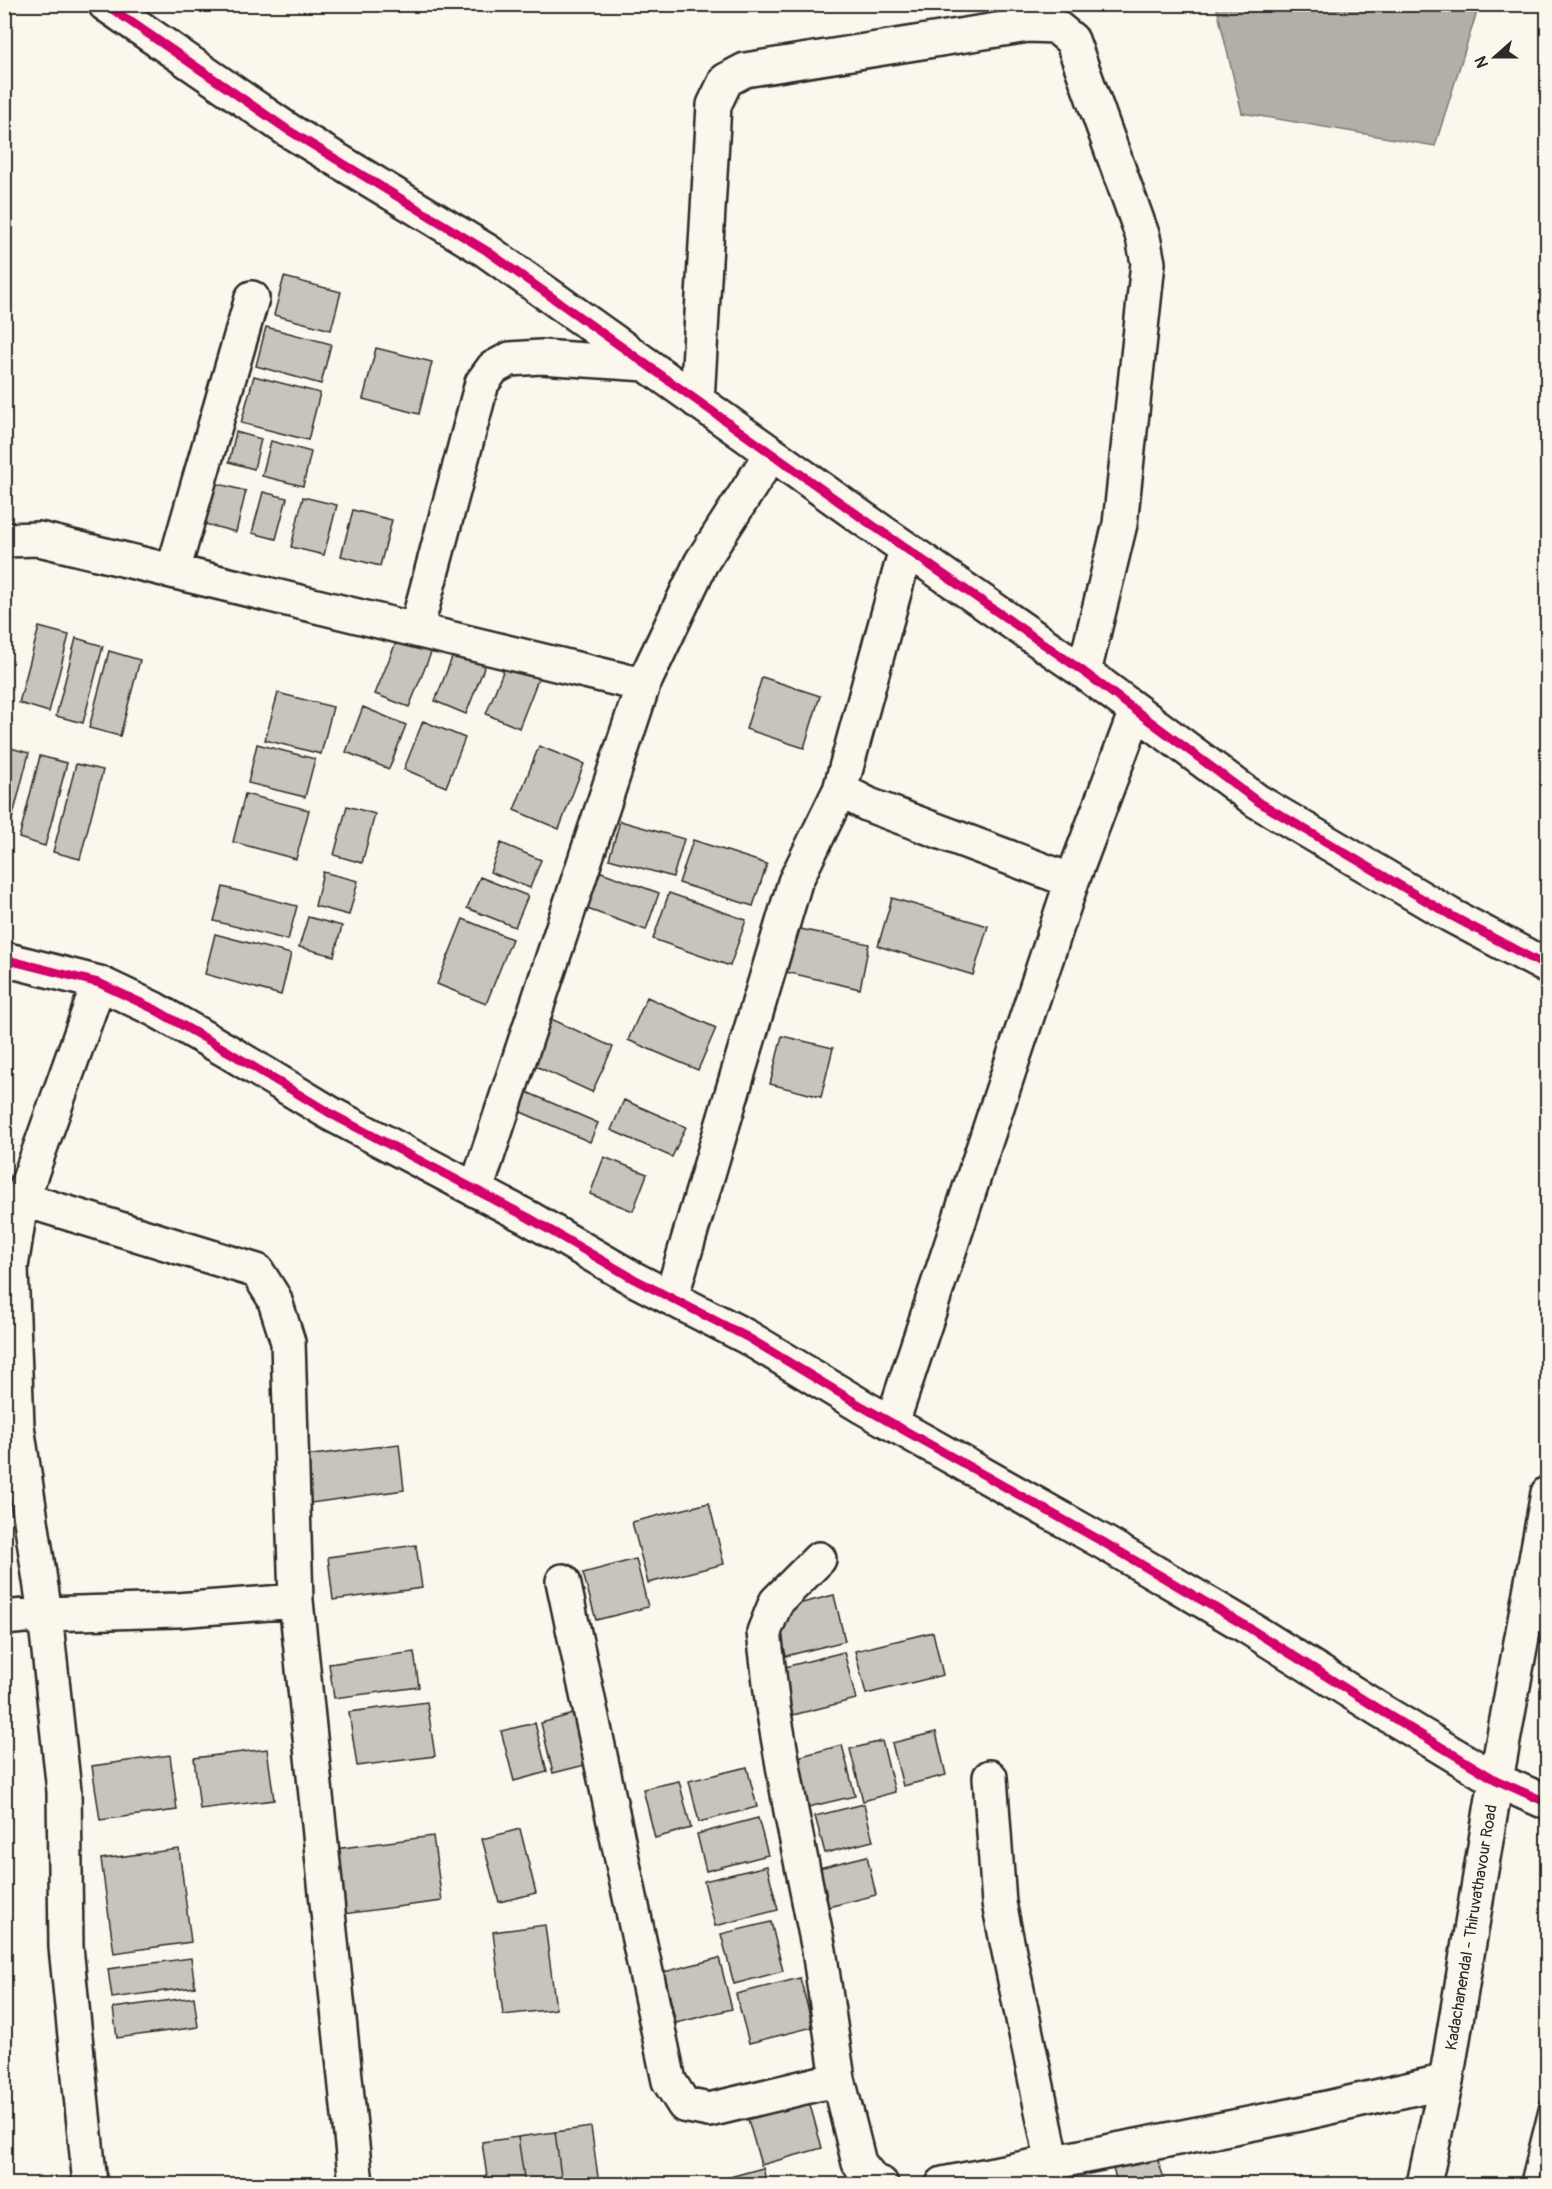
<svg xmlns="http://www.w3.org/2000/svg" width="1552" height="2189" font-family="Pangolin,sans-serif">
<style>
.water{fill:#b1afa7;stroke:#7b7a75;stroke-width:1.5}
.building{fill:#c7c4bc;stroke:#2b2b2b;stroke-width:1.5}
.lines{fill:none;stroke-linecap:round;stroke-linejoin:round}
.lane-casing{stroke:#2b2b2b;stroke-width:21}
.street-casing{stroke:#2b2b2b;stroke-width:38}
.secondary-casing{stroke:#2b2b2b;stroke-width:38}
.lane{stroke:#fbf7ec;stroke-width:16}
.street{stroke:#fbf7ec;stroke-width:33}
.secondary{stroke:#fbf7ec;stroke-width:33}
.cycleway-casing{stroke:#fbf7ec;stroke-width:13}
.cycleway{stroke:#d6006c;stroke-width:9}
.labels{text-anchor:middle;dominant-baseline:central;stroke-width:5;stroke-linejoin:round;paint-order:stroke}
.street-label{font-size:16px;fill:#2b2b2b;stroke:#fbf7ec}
</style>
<rect width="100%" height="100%" fill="#fbf7ec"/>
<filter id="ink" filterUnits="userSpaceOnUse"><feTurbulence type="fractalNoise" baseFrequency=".0167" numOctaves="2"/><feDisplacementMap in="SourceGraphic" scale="12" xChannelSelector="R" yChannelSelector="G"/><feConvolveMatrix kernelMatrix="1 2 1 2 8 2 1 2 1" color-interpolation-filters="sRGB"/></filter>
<g filter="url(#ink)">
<!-- water -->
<path class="water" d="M 1216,5 L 1216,4 L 1479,5 L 1435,146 L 1242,113 Z"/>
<!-- building -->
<path class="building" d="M 284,277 L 341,292 L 331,330 L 274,315 Z
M 266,327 L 331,344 L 321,384 L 256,366 Z
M 376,348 L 432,362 L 419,414 L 363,399 Z
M 254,376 L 320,393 L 308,440 L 241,423 Z
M 236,432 L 261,439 L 254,469 L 229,462 Z
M 271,441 L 311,452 L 303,486 L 262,476 Z
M 215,483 L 246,491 L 236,532 L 205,524 Z
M 263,492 L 287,498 L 276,539 L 252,533 Z
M 303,497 L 337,505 L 324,555 L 291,547 Z
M 353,510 L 392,520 L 380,566 L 341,556 Z
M 39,627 L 69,635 L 49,712 L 19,703 Z
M 399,635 L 433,648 L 409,707 L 375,694 Z
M 76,638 L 103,646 L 83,723 L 56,716 Z
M 455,650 L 486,663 L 466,714 L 435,701 Z
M 109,651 L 140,660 L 120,736 L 89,728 Z
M 506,664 L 539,677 L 519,728 L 486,714 Z
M 762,677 L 820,696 L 804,748 L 746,729 Z
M 278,693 L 333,707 L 321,754 L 265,740 Z
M 363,707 L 406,725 L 389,769 L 346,752 Z
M 423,721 L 465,738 L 446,787 L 404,769 Z
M 257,744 L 315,759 L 305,797 L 248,783 Z
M 539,746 L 584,764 L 559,829 L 514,810 Z
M 7,747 L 29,753 L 7,839 L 4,838 L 4,757 Z
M 40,756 L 67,763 L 45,846 L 19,838 Z
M 76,764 L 103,770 L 80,859 L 53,852 Z
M 245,794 L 309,810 L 296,859 L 233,842 Z
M 347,806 L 375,814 L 362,863 L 334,855 Z
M 620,821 L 684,839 L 673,877 L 609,859 Z
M 693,840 L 767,864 L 753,906 L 679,883 Z
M 501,843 L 541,860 L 530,888 L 490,872 Z
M 593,869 L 659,893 L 646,930 L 579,906 Z
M 323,872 L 358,881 L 349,915 L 315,906 Z
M 480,877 L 528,896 L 515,927 L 467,908 Z
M 223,887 L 297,906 L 288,940 L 214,921 Z
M 669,893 L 746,920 L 730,966 L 653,939 Z
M 892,898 L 988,926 L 973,975 L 878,946 Z
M 308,917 L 342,926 L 334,956 L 299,947 Z
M 463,919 L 512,939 L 486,1004 L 437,984 Z
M 796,928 L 869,944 L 860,989 L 786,972 Z
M 215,934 L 291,954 L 281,995 L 205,974 Z
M 647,997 L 716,1028 L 698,1070 L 628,1040 Z
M 549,1018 L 613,1047 L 592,1092 L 529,1063 Z
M 782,1036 L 833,1048 L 821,1097 L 770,1084 Z
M 522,1090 L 598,1123 L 590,1142 L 514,1109 Z
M 624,1100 L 686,1127 L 672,1157 L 611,1130 Z
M 604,1157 L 647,1174 L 633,1211 L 590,1194 Z
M 399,1444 L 404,1490 L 311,1503 L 305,1456 Z
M 709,1503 L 724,1564 L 648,1583 L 632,1522 Z
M 416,1545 L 422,1588 L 333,1600 L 328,1557 Z
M 636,1559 L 648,1607 L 596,1620 L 583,1573 Z
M 834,1595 L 845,1641 L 786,1656 L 774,1610 Z
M 933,1632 L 943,1675 L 866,1694 L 855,1651 Z
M 414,1652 L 419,1687 L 334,1698 L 329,1664 Z
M 844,1652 L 856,1699 L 789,1716 L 777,1669 Z
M 427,1702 L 435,1756 L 357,1766 L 349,1712 Z
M 573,1714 L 585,1765 L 553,1773 L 541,1723 Z
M 535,1723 L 547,1772 L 514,1781 L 501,1731 Z
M 936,1732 L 946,1775 L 903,1786 L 892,1743 Z
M 882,1741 L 895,1792 L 863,1801 L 850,1749 Z
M 842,1745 L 855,1796 L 795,1810 L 783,1761 Z
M 267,1749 L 274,1800 L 200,1809 L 194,1758 Z
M 170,1755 L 177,1810 L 100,1820 L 92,1766 Z
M 747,1767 L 757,1807 L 699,1822 L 689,1781 Z
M 679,1781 L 691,1828 L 655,1838 L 643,1789 Z
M 864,1804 L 873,1841 L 825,1853 L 815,1816 Z
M 758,1818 L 768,1855 L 706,1871 L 697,1834 Z
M 520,1829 L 536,1893 L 499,1902 L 482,1839 Z
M 433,1836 L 442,1901 L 343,1914 L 335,1849 Z
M 179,1849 L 191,1942 L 114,1953 L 101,1859 Z
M 867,1856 L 876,1895 L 820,1909 L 811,1870 Z
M 767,1866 L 778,1910 L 715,1926 L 704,1881 Z
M 771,1922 L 783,1971 L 734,1984 L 721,1934 Z
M 545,1925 L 556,2009 L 503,2015 L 493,1932 Z
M 191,1958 L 195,1987 L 112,1998 L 108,1969 Z
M 719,1958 L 732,2009 L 676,2023 L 664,1972 Z
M 800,1978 L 813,2027 L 749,2043 L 736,1994 Z
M 194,1997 L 198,2027 L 117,2038 L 113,2008 Z
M 807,2094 L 822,2148 L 761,2165 L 746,2112 Z
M 591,2127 L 599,2184 L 562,2184 L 555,2132 Z
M 555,2132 L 562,2184 L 525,2184 L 518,2137 Z
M 518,2137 L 525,2184 L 488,2184 L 482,2142 Z
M 1155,2152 L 1166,2184 L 1118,2184 L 1112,2166 Z
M 763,2168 L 767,2184 L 704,2184 Z"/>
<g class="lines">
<!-- lane casing -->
<g class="lane-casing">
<path id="lane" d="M 1529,2184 L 1548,2108"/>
</g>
<!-- street casing -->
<g class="street-casing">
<path id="street" d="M 105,4 L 288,130 L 487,251 L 862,518 L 1084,672 L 1257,801 L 1450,915 L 1548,967
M 697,401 L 714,105 L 726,80 L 745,70 L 1028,25 L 1055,26 L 1072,40 L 1143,237 L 1148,263 L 1120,524 L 1084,672
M 4,540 L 39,539 L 643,685
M 173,571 L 252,298
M 416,630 L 482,383 L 493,368 L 510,359 L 541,357 L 646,364
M 840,790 L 869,805 L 1072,881
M 4,959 L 99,983 L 154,1009 L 229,1052 L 333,1115 L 529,1218 L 634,1279 L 747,1337 L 863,1407 L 1103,1542 L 1246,1626 L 1380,1710 L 1496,1780 L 1548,1803
M 476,1190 L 643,685 L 701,563 L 771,454
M 22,1199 L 257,1271 L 274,1298 L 288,1342 L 296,1601
M 671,1298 L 795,882 L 840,790 L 906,549
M 892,1423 L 1072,881 L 1136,711
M 819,1559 L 776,1602 L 764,1632 L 773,1708 L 791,1811 L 819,1950 L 838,2079 L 859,2163 L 874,2182 L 881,2184
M 563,1581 L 669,2081 L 684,2105 L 709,2110 L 838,2079
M 4,1618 L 45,1614 L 177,1610 L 296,1601 L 356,2184
M 990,1777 L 999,1903 L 1053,2164
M 90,2184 L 66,1947 L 64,1791 L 45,1614 L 17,1426 L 11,1267 L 21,1202 L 99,983
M 943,2184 L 1300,2114 L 1446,2081"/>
</g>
<!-- secondary casing -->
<g class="secondary-casing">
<g id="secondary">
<path id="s1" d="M 1424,2184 L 1446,2081 L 1496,1780 L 1548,1493"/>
</g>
</g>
<!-- lane -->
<use href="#lane" class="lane"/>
<!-- street -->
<use href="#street" class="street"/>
<!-- secondary -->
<use href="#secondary" class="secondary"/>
<!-- cycleway casing -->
<g class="cycleway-casing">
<path id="cycleway" d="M 105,4 L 288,130 L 487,251 L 862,518 L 1084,672 L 1257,801 L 1450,915 L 1548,967
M 4,959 L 99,983 L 154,1009 L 229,1052 L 333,1115 L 529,1218 L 634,1279 L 747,1337 L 863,1407 L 1103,1542 L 1246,1626 L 1380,1710 L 1496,1780 L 1548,1803"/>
</g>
<!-- cycleway -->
<use href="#cycleway" class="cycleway"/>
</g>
</g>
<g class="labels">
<!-- street labels -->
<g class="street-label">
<text stroke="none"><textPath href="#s1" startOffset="261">Kadachanendal - Thiruvathavour Road</textPath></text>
</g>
</g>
<!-- margin -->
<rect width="1552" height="2189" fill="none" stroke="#fbf7ec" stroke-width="24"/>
<rect x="12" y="12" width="1528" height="2165" fill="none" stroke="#2b2b2b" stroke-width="2" filter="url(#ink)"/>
<!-- north arrow -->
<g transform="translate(1495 57) rotate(249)" stroke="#fbf7ec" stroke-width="4.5" paint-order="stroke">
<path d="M0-4.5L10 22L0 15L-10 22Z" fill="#2b2b2b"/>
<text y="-9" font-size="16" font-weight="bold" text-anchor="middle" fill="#2b2b2b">N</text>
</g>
</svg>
